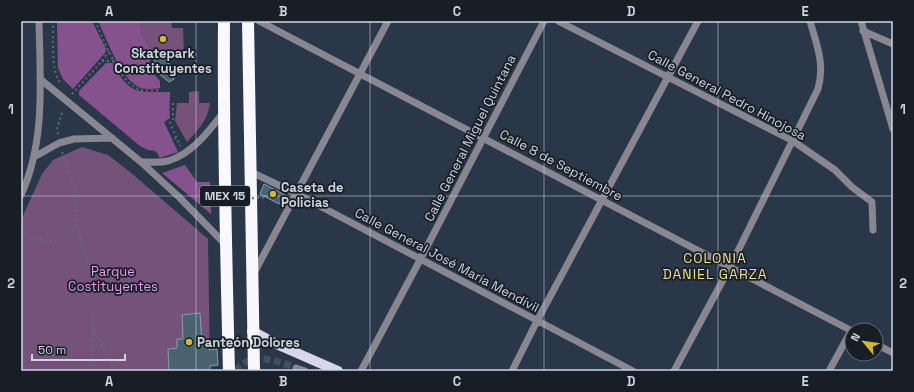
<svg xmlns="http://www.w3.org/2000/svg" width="914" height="392" font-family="'Space Grotesk',sans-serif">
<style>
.green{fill:#75527a}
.forest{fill:#86528d}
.building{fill:#49646f;stroke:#84a1ad}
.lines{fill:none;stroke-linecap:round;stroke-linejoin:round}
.minor-tunnel{stroke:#424f60;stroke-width:7;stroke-dasharray:7 3.5;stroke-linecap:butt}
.path{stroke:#5f6a7a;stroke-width:2;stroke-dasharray:2 3;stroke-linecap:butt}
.minor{stroke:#878691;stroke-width:7}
.major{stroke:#d8d6ed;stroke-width:10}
.highway{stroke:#f9f8fe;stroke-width:12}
.path-bridge{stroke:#5f6a7a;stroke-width:2;stroke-dasharray:2 3;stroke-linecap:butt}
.grid{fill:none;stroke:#cdd5e1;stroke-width:1;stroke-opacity:0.55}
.poi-dot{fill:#d3b635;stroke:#181e26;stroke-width:1.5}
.labels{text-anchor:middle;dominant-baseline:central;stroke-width:3.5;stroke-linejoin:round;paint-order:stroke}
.shield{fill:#181e26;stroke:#979ea9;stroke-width:1}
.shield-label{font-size:12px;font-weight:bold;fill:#cdd5e1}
.poi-label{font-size:13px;font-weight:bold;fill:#cdd5e1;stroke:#181e26;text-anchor:start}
.street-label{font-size:13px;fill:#cdd5e1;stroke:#181e26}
.park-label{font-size:13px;fill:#e89ff3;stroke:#181e26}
.neighbourhood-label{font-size:14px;letter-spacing:1px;fill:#f2df91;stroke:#181e26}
.neatline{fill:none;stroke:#cdd5e1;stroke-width:1.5}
.grid-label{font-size:13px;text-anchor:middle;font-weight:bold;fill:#cdd5e1}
</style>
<rect width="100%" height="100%" fill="#2a3749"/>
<!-- green -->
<path class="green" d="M 140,21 L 171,21 L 172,28 L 183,28 L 184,56 L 161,56 L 161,54 L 151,54 L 151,48 L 142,36 Z
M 199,91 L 199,103 L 210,103 C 208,120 198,130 187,142 L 175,121 L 177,103 L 189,103 L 189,92 Z
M 82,147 L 108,155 L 130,172 L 208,239 L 210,371 L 21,371 L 21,220 L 42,174 L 53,160 Z"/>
<!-- forest -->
<path class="forest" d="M 57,21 L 92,21 L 106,49 L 105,53 L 73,89 L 63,79 L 58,68 Z
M 98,21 L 140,21 L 142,36 L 151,48 L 150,63 L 153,73 L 160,81 L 160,88 C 154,89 147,90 141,88 C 121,81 107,39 98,21 Z
M 106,63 L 113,63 C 129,95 137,92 170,92 C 170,101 169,109 170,118 L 164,122 L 178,152 L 160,158 L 156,151 L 148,150 L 140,146 L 79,95 L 79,91 Z
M 185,165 L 197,182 L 210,182 L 211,214 L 162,173 Z"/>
<!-- building -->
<path class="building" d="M 158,55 L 167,60 L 174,73 L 174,79 L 169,82 L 157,72 L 154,61 L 154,58 Z
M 264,184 L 285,195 L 279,204 L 260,194 Z
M 200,313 L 202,344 L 209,344 L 209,350 L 217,349 L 218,365 L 210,366 L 210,371 L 169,371 L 168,349 L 177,348 L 177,339 L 183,339 L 182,315 Z"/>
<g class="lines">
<!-- minor-tunnel -->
<path class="minor-tunnel" d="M 236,371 C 251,350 277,361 296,368"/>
<!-- path -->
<path class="path" d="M 53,21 C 54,37 50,71 60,82
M 95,21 C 104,40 120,85 141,90 C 147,91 154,91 160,90
M 102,61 L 115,61
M 72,94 L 102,61 L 109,51
M 173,103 L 173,119 L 170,123 L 180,146
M 58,134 L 57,129 L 63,110
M 62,152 L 77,195 L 76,226 L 84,247 L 94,287 L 93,329 L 116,371
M 156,152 L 159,144 L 176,138
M 21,233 L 34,238 L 84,247
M 92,371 L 93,330"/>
<!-- minor -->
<path class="minor" d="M 259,21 L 852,331
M 558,21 L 793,141 L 835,170 L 852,187 L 872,202 L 873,230
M 861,21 L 893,129
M 863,31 L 893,44
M 40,79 L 141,162 L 179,197 L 225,244
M 34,157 L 59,143 L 74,139 L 112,138
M 141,162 C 149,162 160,163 168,161 C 192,154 209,131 223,113
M 251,172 L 297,194 L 633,371
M 21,195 C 46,141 40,79 39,21
M 254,273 L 388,21
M 876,344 L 893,353
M 296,368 L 305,371
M 361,371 L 420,260 L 544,21
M 512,371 L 537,321 L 698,21
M 674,371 L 730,267 L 818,89 C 825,64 817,46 810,21
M 829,371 L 851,331"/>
<!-- major -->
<path class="major" d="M 252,331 L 274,343 L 338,371"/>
<!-- highway -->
<path class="highway" d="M 224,21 C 223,138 226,254 229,371
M 248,21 L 254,371"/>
<!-- path-bridge -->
<path class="path-bridge" d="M 212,200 L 281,197"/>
</g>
<!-- grid -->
<path class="grid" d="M 196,21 L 196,371M 370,21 L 370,371M 544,21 L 544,371M 718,21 L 718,371M 21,196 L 893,196"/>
<!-- markers -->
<g class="poi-dot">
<circle cx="163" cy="39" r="4"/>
<circle cx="273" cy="194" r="4"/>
<circle cx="189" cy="342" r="4"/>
</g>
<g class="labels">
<!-- shield labels -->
<rect class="shield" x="200" y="186" width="50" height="20" rx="3"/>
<g class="shield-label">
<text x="225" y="196">MEX 15</text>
</g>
<!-- poi labels -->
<g class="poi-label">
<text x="163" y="53" text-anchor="middle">Skatepark<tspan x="163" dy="15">Constituyentes</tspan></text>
<text x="281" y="187">Caseta de<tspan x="281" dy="15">Policias</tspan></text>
<text x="197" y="342">Panteón Dolores</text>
</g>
<!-- street labels -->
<g class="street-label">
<text transform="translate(727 95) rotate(28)">Calle General Pedro Hinojosa</text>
<text transform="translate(470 138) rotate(-63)">Calle General Miguel Quintana</text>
<text transform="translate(561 165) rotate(28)">Calle 8 de Septiembre</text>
<text transform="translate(447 260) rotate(28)">Calle General José María Mendívil</text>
</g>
<!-- park labels -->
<g class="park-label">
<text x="113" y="271">Parque<tspan x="113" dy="15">Costituyentes</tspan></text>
</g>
<!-- neighbourhood labels -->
<g class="neighbourhood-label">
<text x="715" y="258">COLONIA<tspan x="715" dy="16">DANIEL GARZA</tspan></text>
</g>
</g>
<!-- border -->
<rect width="914" height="392" fill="none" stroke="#181e26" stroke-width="44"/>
<!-- north arrow -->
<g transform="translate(864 342) rotate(299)"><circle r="19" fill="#181e26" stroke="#606771"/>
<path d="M0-3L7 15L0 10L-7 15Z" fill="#d3b635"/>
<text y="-6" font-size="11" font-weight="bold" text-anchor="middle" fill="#cdd5e1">N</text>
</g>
<!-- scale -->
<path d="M32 354v6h93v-6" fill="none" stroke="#cdd5e1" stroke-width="2"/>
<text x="38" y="354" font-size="12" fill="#cdd5e1" stroke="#181e26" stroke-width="3" paint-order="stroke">50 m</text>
<rect x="22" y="22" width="870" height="348" class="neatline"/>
<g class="grid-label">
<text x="109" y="16">A</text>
<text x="283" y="16">B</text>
<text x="457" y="16">C</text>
<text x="631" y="16">D</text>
<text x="805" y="16">E</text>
<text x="11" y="114">1</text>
<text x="903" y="114">1</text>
<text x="11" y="288">2</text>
<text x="903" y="288">2</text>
<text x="109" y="386">A</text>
<text x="283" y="386">B</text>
<text x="457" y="386">C</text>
<text x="631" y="386">D</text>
<text x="805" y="386">E</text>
</g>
</svg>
